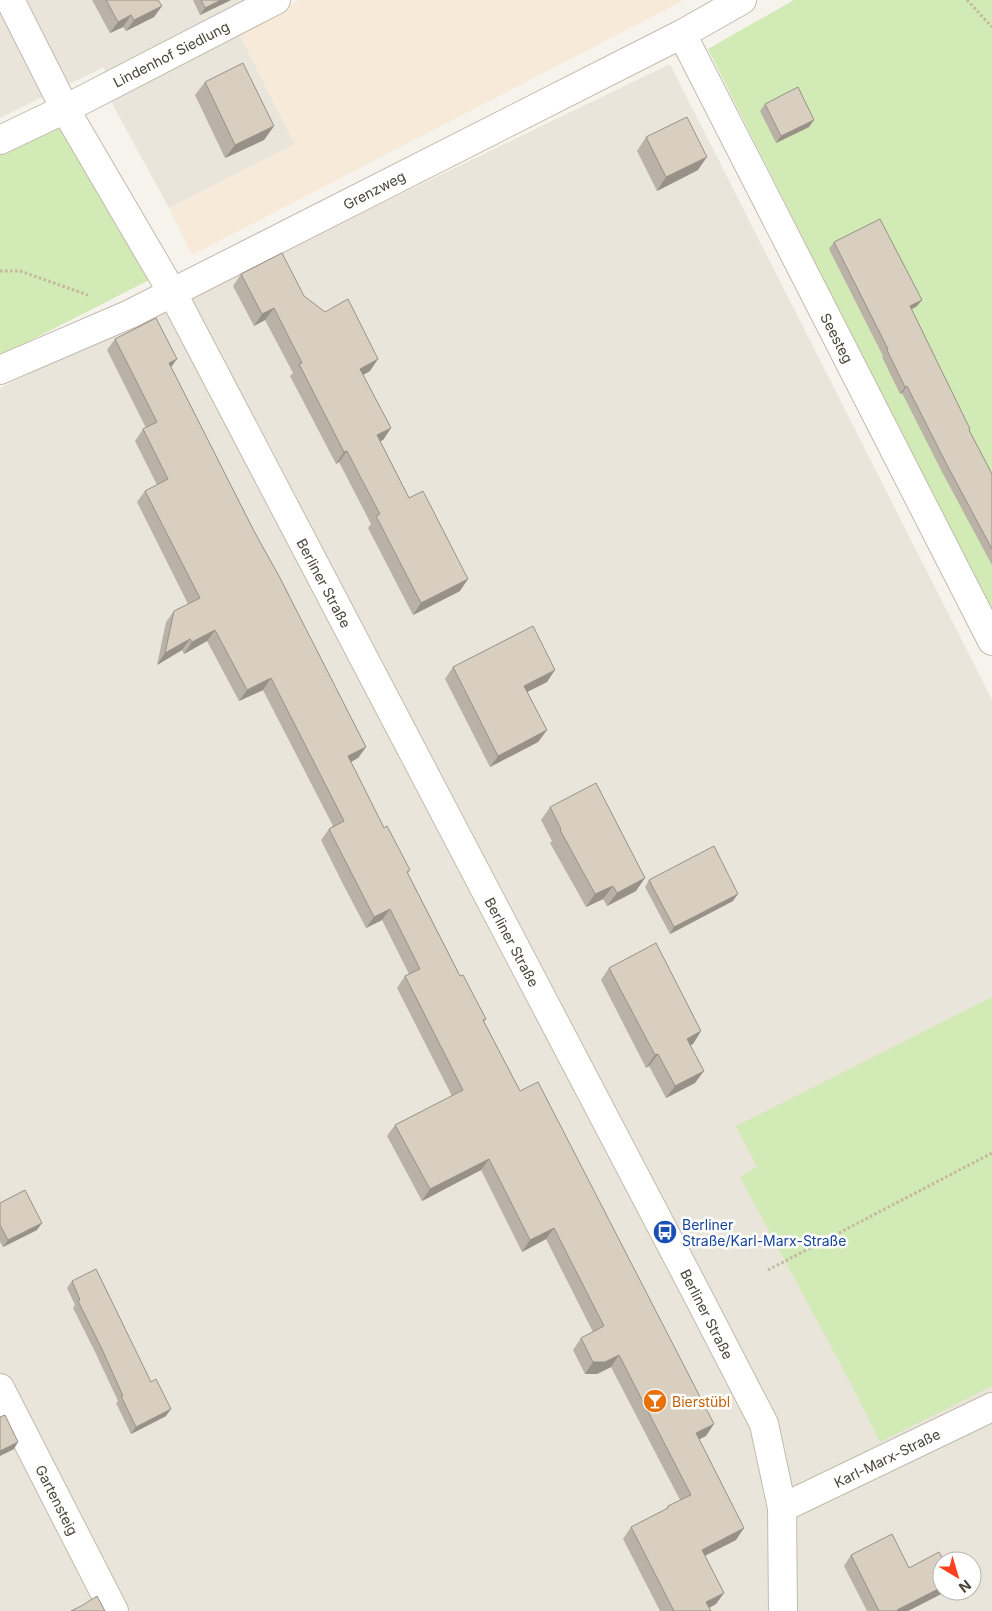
<svg xmlns="http://www.w3.org/2000/svg" width="992" height="1611" font-family="Inter,sans-serif">
<style>
.residential{fill:#eae5da;fill-rule:evenodd}
.commercial{fill:#f7ead8}
.green{fill:#d2eab5}
.lines{fill:none;stroke-linecap:round;stroke-linejoin:round}
.minor-casing{stroke:#c2bbae;stroke-width:30}
.path{stroke:#c4b79f;stroke-width:3;stroke-dasharray:2.5 2.5;stroke-linecap:butt}
.minor{stroke:#fff;stroke-width:28}
.wall{fill:#bab2a6}
.shaded-wall{fill:#979187}
.building{fill:#d8cfc1;stroke:#979187}
.labels{text-anchor:middle;dominant-baseline:central;stroke-width:5;stroke-linejoin:round;paint-order:stroke}
.street-label{font-size:14px;fill:#4b4439;stroke:#fff}
.transit-label{font-size:14px;fill:#164399;stroke:#fff;text-anchor:start}
.food-label{font-size:14px;fill:#c56008;stroke:#fff;text-anchor:start}
</style>
<rect width="100%" height="100%" fill="#f6f3ec"/>
<!-- residential -->
<path class="residential" d="M 0,0 L 252,0 L 238,32 L 295,144 L 169,208 L 109,98 L 104,67 L 0,118 Z
M 670,64 L 992,700 L 992,1611 L 0,1611 L 0,388 ZM 942,1561 L 972,1561 L 972,1591 L 942,1591 Z"/>
<!-- commercial -->
<path class="commercial" d="M 300,0 L 684,0 L 192,255 L 169,208 L 295,144 L 238,32 Z"/>
<!-- green -->
<path class="green" d="M 794,0 L 992,0 L 992,616 L 708,49 Z
M 70,114 L 161,274 L 0,356 L 0,150 Z
M 992,997 L 992,1386 L 880,1442 L 850,1382 L 740,1177 L 757,1167 L 736,1126 Z"/>
<g class="lines">
<!-- minor casing -->
<g class="minor-casing">
<path id="minor" d="M 10,0 L 65,109 L 172,292 L 700,1300 L 764,1424 L 782,1508 L 783,1611
M 682,34 L 992,641
M 0,140 L 65,109 L 276,0
M 0,370 L 130,314 L 682,34 L 742,0
M 0,1388 L 114,1611
M 782,1508 L 992,1407"/>
</g>
<!-- path -->
<path class="path" d="M 967,0 L 992,27
M 0,271 L 20,271 L 88,295
M 768,1270 L 992,1153"/>
<!-- minor -->
<use href="#minor" class="minor"/>
</g>
<!-- wall -->
<path class="wall" d="M 92,0 L 158,0 L 162,6 L 154,17 L 126,31 L 123,27 L 110,33 Z
M 193,0 L 231,0 L 200,15 Z
M 205,82 L 274,126 L 264,140 L 225,158 L 195,95 Z
M 765,104 L 809,127 L 776,143 L 760,111 Z
M 646,137 L 698,170 L 657,191 L 637,151 Z
M 834,242 L 917,306 L 911,309 L 970,429 L 969,430 L 992,474 L 992,565 L 942,472 L 902,393 L 900,394 L 882,357 L 883,356 L 829,249 Z
M 241,274 L 304,296 L 370,371 L 363,375 L 391,428 L 383,440 L 380,441 L 409,498 L 460,591 L 413,615 L 368,528 L 371,524 L 339,462 L 336,464 L 290,376 L 293,373 L 265,320 L 254,326 L 233,286 Z
M 115,339 L 171,367 L 255,533 L 366,747 L 358,758 L 351,762 L 384,828 L 410,870 L 408,873 L 460,976 L 486,1019 L 484,1022 L 520,1091 L 706,1436 L 699,1439 L 736,1540 L 705,1556 L 724,1593 L 716,1604 L 709,1608 L 711,1611 L 660,1611 L 623,1539 L 631,1527 L 665,1510 L 668,1506 L 680,1500 L 611,1367 L 597,1374 L 585,1374 L 573,1350 L 581,1338 L 593,1332 L 546,1239 L 522,1252 L 481,1170 L 422,1201 L 387,1136 L 395,1125 L 452,1096 L 397,988 L 405,976 L 409,974 L 382,920 L 366,928 L 343,884 L 321,840 L 329,829 L 333,826 L 263,690 L 239,701 L 207,641 L 184,654 L 182,650 L 157,665 L 166,622 L 174,611 L 188,604 L 137,502 L 145,491 L 157,485 L 135,441 L 143,429 L 146,428 L 107,350 Z
M 453,667 L 547,682 L 527,692 L 547,730 L 538,742 L 490,767 L 445,679 Z
M 550,807 L 636,891 L 607,906 L 603,899 L 586,907 L 550,843 L 552,841 L 541,820 Z
M 649,880 L 733,901 L 670,934 L 645,887 Z
M 609,968 L 701,1031 L 693,1044 L 690,1045 L 695,1083 L 666,1098 L 649,1066 L 646,1068 L 601,980 Z
M 0,1203 L 37,1230 L 3,1247 L 0,1242 Z
M 72,1281 L 166,1416 L 131,1434 L 116,1403 L 118,1401 L 96,1354 L 73,1308 L 75,1305 L 67,1288 Z
M 851,1555 L 909,1568 L 942,1591 L 947,1591 L 908,1611 L 867,1611 L 844,1566 Z"/>
<!-- shaded-wall -->
<path class="shaded-wall" d="M 221,0 L 231,0 L 200,15 L 205,8 Z
M 162,6 L 154,17 L 126,31 L 134,20 Z
M 131,15 L 123,27 L 110,33 L 118,22 Z
M 814,120 L 809,127 L 776,143 L 781,136 Z
M 274,126 L 264,140 L 225,158 L 235,145 Z
M 707,157 L 698,170 L 657,191 L 666,177 Z
M 922,300 L 917,306 L 905,313 L 910,306 Z
M 274,308 L 265,320 L 254,326 L 262,314 Z
M 177,359 L 169,370 L 169,363 Z
M 378,359 L 370,371 L 352,381 L 360,369 Z
M 907,386 L 902,393 L 900,394 L 905,387 Z
M 391,428 L 383,440 L 368,447 L 377,435 Z
M 347,451 L 339,462 L 336,464 L 344,452 Z
M 468,579 L 460,591 L 413,615 L 421,603 Z
M 215,630 L 207,641 L 184,654 L 192,642 Z
M 190,639 L 182,650 L 157,665 L 165,653 Z
M 555,670 L 547,682 L 515,698 L 524,686 Z
M 271,678 L 263,690 L 239,701 L 247,690 Z
M 547,730 L 538,742 L 490,767 L 498,756 Z
M 366,747 L 358,758 L 340,768 L 348,756 Z
M 645,878 L 636,891 L 607,906 L 617,893 Z
M 613,886 L 603,899 L 586,907 L 595,894 Z
M 738,894 L 733,901 L 670,934 L 674,927 Z
M 390,909 L 382,920 L 366,928 L 374,917 Z
M 701,1031 L 693,1044 L 678,1051 L 687,1039 Z
M 658,1054 L 649,1066 L 646,1068 L 655,1055 Z
M 704,1071 L 695,1083 L 666,1098 L 675,1086 Z
M 489,1159 L 481,1170 L 422,1201 L 430,1189 Z
M 42,1223 L 37,1230 L 3,1247 L 8,1240 Z
M 554,1228 L 546,1239 L 522,1252 L 530,1240 Z
M 619,1355 L 611,1367 L 597,1374 L 585,1374 L 593,1362 Z
M 171,1409 L 166,1416 L 131,1434 L 136,1427 Z
M 714,1424 L 706,1436 L 688,1445 L 696,1433 Z
M 18,1442 L 14,1449 L 0,1456 L 0,1451 Z
M 744,1528 L 736,1540 L 694,1561 L 702,1550 Z
M 942,1587 L 942,1591 L 947,1591 L 908,1611 L 897,1611 L 897,1610 Z
M 724,1593 L 716,1604 L 703,1611 L 706,1602 Z"/>
<!-- building -->
<path class="building" d="M 106,0 L 158,0 L 162,6 L 134,20 L 131,15 L 118,22 Z
M 201,0 L 221,0 L 205,8 Z
M 243,63 L 274,126 L 235,145 L 205,82 Z
M 798,87 L 814,120 L 781,136 L 765,104 Z
M 687,117 L 707,157 L 666,177 L 646,137 Z
M 880,219 L 922,300 L 910,306 L 970,429 L 969,430 L 992,474 L 992,549 L 947,465 L 907,386 L 905,387 L 887,350 L 888,349 L 834,242 Z
M 282,253 L 304,296 L 325,312 L 348,299 L 378,359 L 360,369 L 391,428 L 377,435 L 409,498 L 423,491 L 468,579 L 421,603 L 376,516 L 380,514 L 363,482 L 347,451 L 344,452 L 299,364 L 302,363 L 274,308 L 262,314 L 241,274 Z
M 156,318 L 177,359 L 169,363 L 255,533 L 279,576 L 366,747 L 348,756 L 384,828 L 387,826 L 410,870 L 407,872 L 460,976 L 463,975 L 486,1019 L 483,1020 L 520,1091 L 538,1082 L 714,1424 L 696,1433 L 744,1528 L 702,1550 L 724,1593 L 706,1602 L 711,1611 L 674,1611 L 631,1527 L 668,1508 L 668,1506 L 691,1495 L 619,1355 L 605,1362 L 593,1362 L 581,1338 L 604,1326 L 554,1228 L 530,1240 L 489,1159 L 430,1189 L 395,1125 L 463,1090 L 405,976 L 420,969 L 390,909 L 374,917 L 351,872 L 329,829 L 344,821 L 271,678 L 247,690 L 215,630 L 192,642 L 190,639 L 165,653 L 174,611 L 200,598 L 145,491 L 168,479 L 143,429 L 157,422 L 115,339 Z
M 533,626 L 555,670 L 524,686 L 547,730 L 498,756 L 453,667 Z
M 596,783 L 645,878 L 617,893 L 613,886 L 595,894 L 560,830 L 561,829 L 550,807 Z
M 714,846 L 738,894 L 674,927 L 649,880 Z
M 656,943 L 701,1031 L 687,1039 L 704,1071 L 675,1086 L 658,1054 L 655,1055 L 609,968 Z
M 25,1190 L 42,1223 L 8,1240 L 0,1225 L 0,1203 Z
M 96,1269 L 151,1382 L 156,1379 L 171,1409 L 136,1427 L 121,1396 L 123,1396 L 101,1347 L 78,1301 L 80,1300 L 72,1281 Z
M 5,1415 L 18,1442 L 0,1451 L 0,1417 Z
M 892,1534 L 909,1568 L 939,1552 L 944,1561 L 942,1561 L 942,1587 L 897,1610 L 898,1611 L 879,1611 L 851,1555 Z
M 97,1596 L 105,1611 L 71,1611 L 83,1605 Z"/>
<!-- icons -->
<defs>
<g id="bus-disc" transform="scale(1.25)"><circle r="9.5" fill="#1a4fb4" stroke="#fff"/><path d="M-5-6H5V4H4V6H2V4H-2V6H-4V4H-5ZM-3.5-4V0h7V-4ZM-3.5 1.2v1.5H-2V1.2ZM2 1.2v1.5H3.5V1.2Z" fill="#fff"/></g>
<g id="bar-disc" transform="scale(1.25)"><circle r="9.5" fill="#e8710a" stroke="#fff"/><path d="M-6-5H6L.8 .8V4.5H3.5V6h-7V4.5H-.8V.8Z" fill="#fff"/></g>
</defs>
<g fill-rule="evenodd">
<use href="#bus-disc" x="665" y="1232"/>
<use href="#bar-disc" x="655" y="1401"/>
</g>
<g class="labels">
<!-- street labels -->
<g class="street-label">
<text transform="translate(171 54) rotate(-27)">Lindenhof Siedlung</text>
<text transform="translate(374 190) rotate(-27)">Grenzweg</text>
<text transform="translate(837 338) rotate(63)">Seesteg</text>
<text transform="translate(324 583) rotate(62)">Berliner Straße</text>
<text transform="translate(512 942) rotate(62)">Berliner Straße</text>
<text transform="translate(707 1314) rotate(63)">Berliner Straße</text>
<text transform="translate(887 1458) rotate(-26)">Karl-Marx-Straße</text>
<text transform="translate(57 1500) rotate(63)">Gartensteig</text>
</g>
<!-- transit labels -->
<g class="transit-label">
<text x="682" y="1224">Berliner<tspan x="682" dy="16">Straße/Karl-Marx-Straße</tspan></text>
</g>
<!-- food labels -->
<g class="food-label">
<text x="672" y="1401">Bierstübl</text>
</g>
</g>
<!-- north arrow -->
<g transform="translate(957 1576) rotate(142)"><circle r="24" fill="#ffffff" stroke="#b7b4b0"/>
<path d="M0-4L9 19L0 12L-9 19Z" fill="#fc3f1d"/>
<text y="-8" font-size="14" font-weight="bold" text-anchor="middle" fill="#4b4439">N</text>
</g>
</svg>
